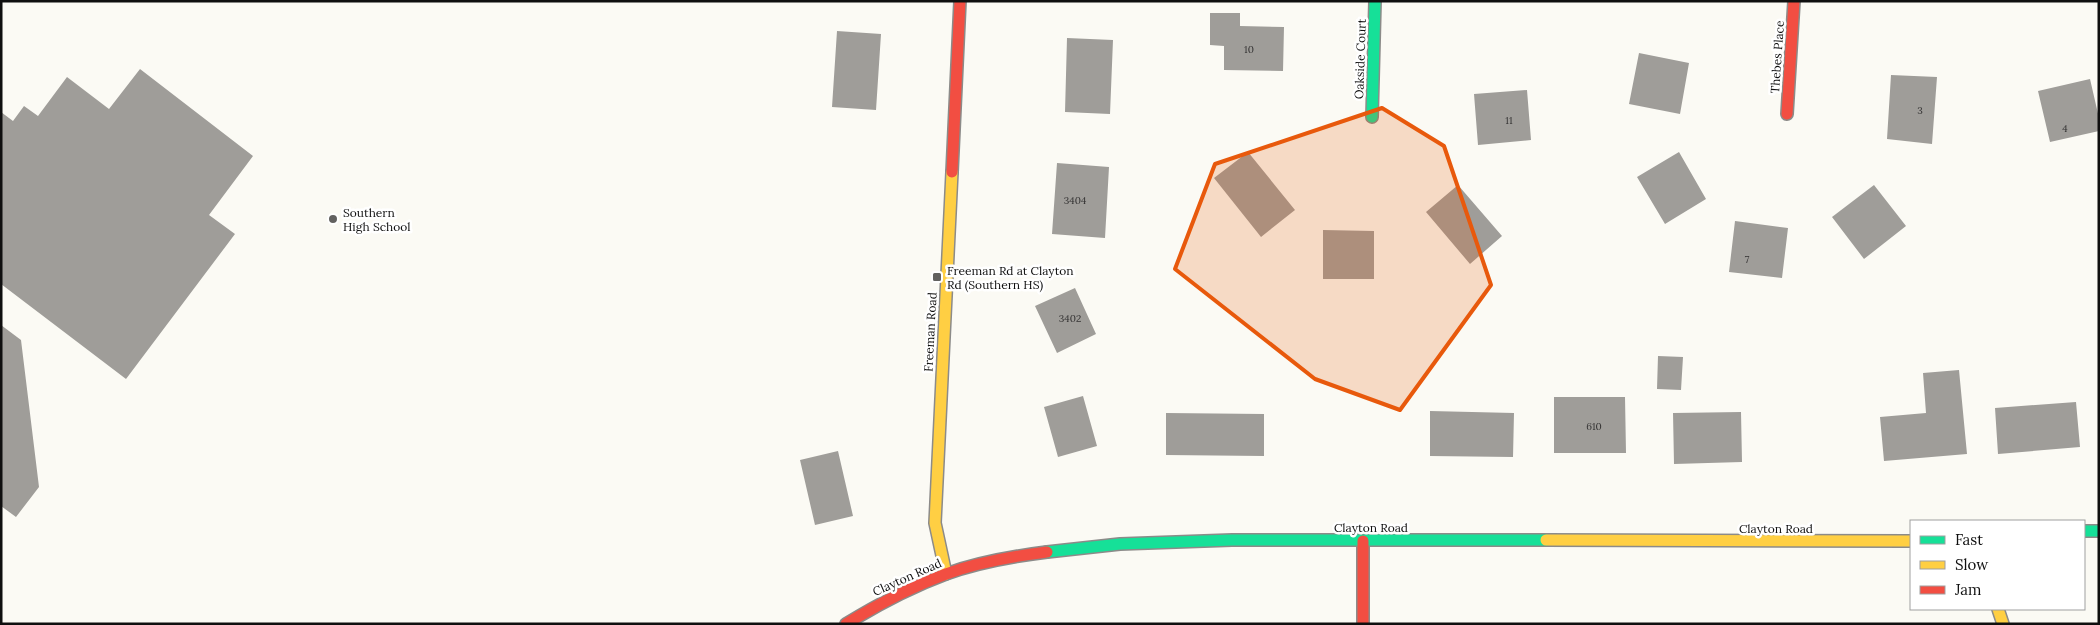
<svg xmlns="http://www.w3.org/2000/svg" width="2100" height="625" font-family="Lora,serif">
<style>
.building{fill:#9f9d99}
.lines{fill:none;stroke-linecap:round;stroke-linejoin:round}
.fast-casing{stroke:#8c8b89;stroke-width:14}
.slow-casing{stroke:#8c8b89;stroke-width:14}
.jam-casing{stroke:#8c8b89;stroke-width:14}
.fast{stroke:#16e098;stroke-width:11}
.slow{stroke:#ffcf43;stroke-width:11}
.jam{stroke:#f24e42;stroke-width:11}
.marked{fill:#e8590c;fill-opacity:0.2;stroke:#e8590c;stroke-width:4;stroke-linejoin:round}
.poi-dot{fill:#62615f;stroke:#fff;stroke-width:2}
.labels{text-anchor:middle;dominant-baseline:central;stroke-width:5;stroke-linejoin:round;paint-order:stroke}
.number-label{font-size:10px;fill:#333232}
.street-label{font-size:12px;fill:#0f0f0f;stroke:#fff}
.poi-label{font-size:12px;fill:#0f0f0f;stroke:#fff;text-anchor:start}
</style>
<rect width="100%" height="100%" fill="#fbfaf4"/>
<!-- building -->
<path class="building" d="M 1210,13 L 1240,13 L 1240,26 L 1284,27 L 1283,71 L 1224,70 L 1224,46 L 1210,45 Z
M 837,31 L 881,34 L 876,110 L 832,107 Z
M 1067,38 L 1113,40 L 1110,114 L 1065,112 Z
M 1639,53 L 1689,63 L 1680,114 L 1629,104 Z
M 140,69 L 253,156 L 209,215 L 235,234 L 126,379 L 1,284 L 1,112 L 13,121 L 24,106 L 38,116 L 67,77 L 109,109 Z
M 1891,75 L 1937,77 L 1932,144 L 1887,139 Z
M 2090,79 L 2099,118 L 2099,131 L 2050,142 L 2038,91 Z
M 1527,90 L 1531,140 L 1478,145 L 1474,94 Z
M 1248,152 L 1295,210 L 1261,237 L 1214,178 Z
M 1679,152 L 1706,199 L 1665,224 L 1637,177 Z
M 1057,163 L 1109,167 L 1105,238 L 1052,234 Z
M 1458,185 L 1502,236 L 1470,264 L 1426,212 Z
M 1874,185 L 1906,226 L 1864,259 L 1832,217 Z
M 1735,221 L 1788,228 L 1782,278 L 1729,272 Z
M 1323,230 L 1374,231 L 1374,279 L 1323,279 Z
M 1075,288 L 1096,334 L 1057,353 L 1035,306 Z
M 1,325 L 21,340 L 39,487 L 16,517 L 1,506 Z
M 1658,356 L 1683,357 L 1681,390 L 1657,389 Z
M 1959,370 L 1967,454 L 1884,461 L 1880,417 L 1926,413 L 1923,373 Z
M 1083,396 L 1097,446 L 1058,457 L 1044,407 Z
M 1554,397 L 1625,397 L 1626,453 L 1554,453 Z
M 2076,402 L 2080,447 L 1998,454 L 1995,408 Z
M 1430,411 L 1514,413 L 1513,457 L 1430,456 Z
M 1741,412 L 1742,462 L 1674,464 L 1673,413 Z
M 1166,413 L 1264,414 L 1264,456 L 1166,455 Z
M 838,451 L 853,516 L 815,525 L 800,460 Z"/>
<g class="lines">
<!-- fast casing -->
<g class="fast-casing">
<path id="fast" d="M 1372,117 L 1375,1
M 2084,531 L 2099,531
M 1047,552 L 1120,544 L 1232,540 L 1546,540"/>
</g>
<!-- slow casing -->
<g class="slow-casing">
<path id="slow" d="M 1546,540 L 1911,541
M 946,574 L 935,523 L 952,172
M 1998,609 L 2003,624"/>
</g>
<!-- jam casing -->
<g class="jam-casing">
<path id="jam" d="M 1787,114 L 1794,1
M 952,172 L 960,1
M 1363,541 L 1363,624
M 846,624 C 877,605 911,587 946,574 C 976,563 1015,556 1047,552"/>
</g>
<!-- fast -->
<use href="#fast" class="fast"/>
<!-- slow -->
<use href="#slow" class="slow"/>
<!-- jam -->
<use href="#jam" class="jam"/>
</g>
<!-- marked area -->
<path class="marked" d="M 1382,108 L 1444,146 L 1491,285 L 1400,410 L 1315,379 L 1175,269 L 1215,164 Z"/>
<!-- markers -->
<g class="poi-dot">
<circle cx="333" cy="219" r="5"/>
<rect x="932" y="272" width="10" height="10" rx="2.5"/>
</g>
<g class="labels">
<!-- number labels -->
<g class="number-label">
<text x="1249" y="49">10</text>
<text x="1920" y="110">3</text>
<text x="1509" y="120">11</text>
<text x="2065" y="128">4</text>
<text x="1075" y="200">3404</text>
<text x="1747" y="259">7</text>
<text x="1070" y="318">3402</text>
<text x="1594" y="426">610</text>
</g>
<!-- street labels -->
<g class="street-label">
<text transform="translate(1777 57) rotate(-86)">Thebes Place</text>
<text transform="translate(1360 59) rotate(-88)">Oakside Court</text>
<text transform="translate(930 332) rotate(-87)">Freeman Road</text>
<text x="1371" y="527">Clayton Road</text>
<text x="1776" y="528">Clayton Road</text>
<text transform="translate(907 577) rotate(-24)">Clayton Road</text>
</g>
<!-- poi labels -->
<g class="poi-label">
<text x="343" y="212">Southern<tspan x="343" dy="14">High School</tspan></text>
<text x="947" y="270">Freeman Rd at Clayton<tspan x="947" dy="14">Rd (Southern HS)</tspan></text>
</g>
</g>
<!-- border -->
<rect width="2100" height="625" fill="none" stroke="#0f0f0f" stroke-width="5"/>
<!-- legend -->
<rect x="1910" y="520" width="175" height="90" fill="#ffffff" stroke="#9f9f9f"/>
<rect x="1920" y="536" width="25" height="8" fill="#16e098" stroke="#9f9f9f"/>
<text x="1955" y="545" font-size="15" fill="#0f0f0f">Fast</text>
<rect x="1920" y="561" width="25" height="8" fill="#ffcf43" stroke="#9f9f9f"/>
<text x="1955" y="570" font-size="15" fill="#0f0f0f">Slow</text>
<rect x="1920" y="586" width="25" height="8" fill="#f24e42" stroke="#9f9f9f"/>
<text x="1955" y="595" font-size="15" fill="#0f0f0f">Jam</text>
</svg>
